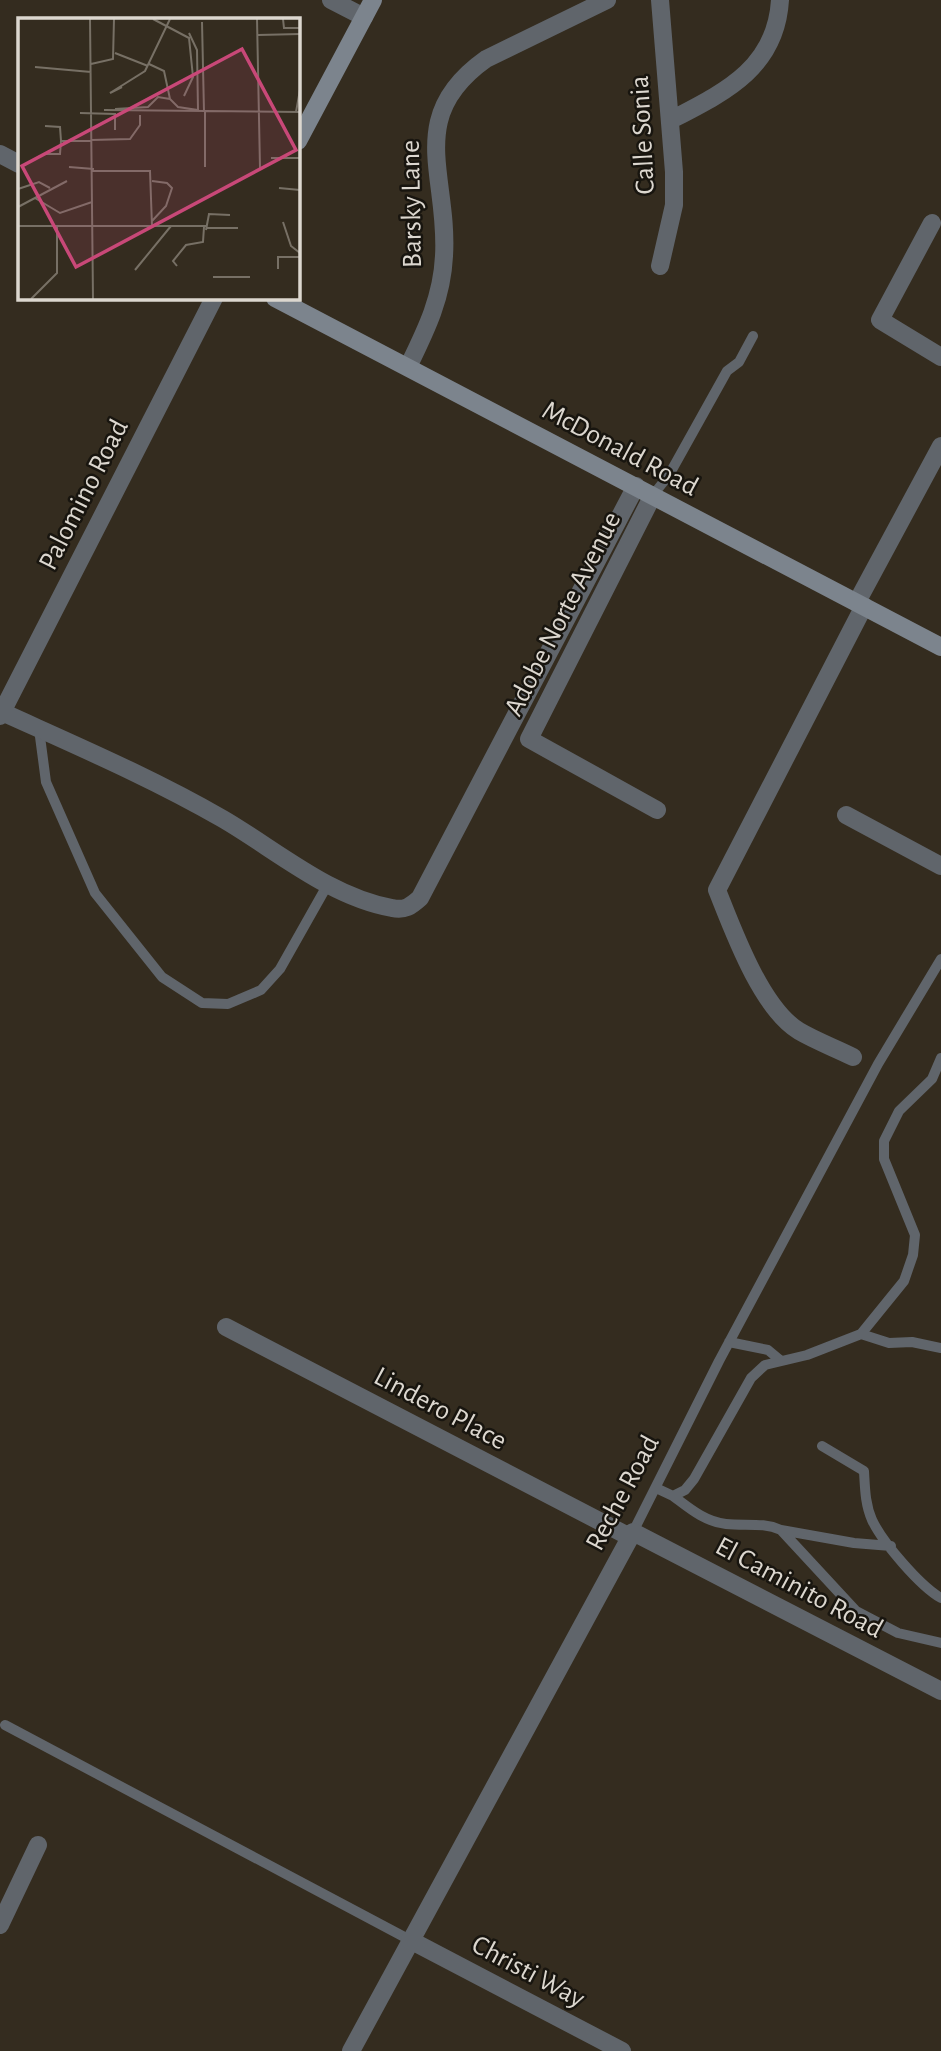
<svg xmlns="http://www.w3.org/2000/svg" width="941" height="2051" font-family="'Alegreya Sans',sans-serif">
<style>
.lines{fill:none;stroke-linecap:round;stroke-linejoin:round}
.lane{stroke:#60656b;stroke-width:10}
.street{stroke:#60656b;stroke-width:18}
.secondary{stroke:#7c848d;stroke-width:18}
.labels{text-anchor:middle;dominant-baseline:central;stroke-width:5;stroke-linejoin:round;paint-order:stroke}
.street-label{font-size:28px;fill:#dcd7cf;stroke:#18150f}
.inset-road{fill:none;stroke:#777065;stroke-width:2}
.view{fill:#c84878;fill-opacity:0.15;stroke:#c84878;stroke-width:3.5}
.inset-edge{fill:none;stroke:#dcd7cf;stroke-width:3.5}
</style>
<rect width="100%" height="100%" fill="#342c1f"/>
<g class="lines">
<!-- lane -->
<path class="lane" d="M 653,495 L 669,475 L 727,371 L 739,362 L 753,336
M 39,729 L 46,782 L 95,893 L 162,977 L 202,1003 L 228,1004 L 261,990 L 280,969 L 328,884
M 861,1334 L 904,1281 L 913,1255 L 915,1235 L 884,1159 L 884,1141 L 899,1111 L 932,1079 L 941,1058
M 729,1342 L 768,1350 L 780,1360
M 822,1446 L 864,1471 C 865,1488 865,1504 872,1520 C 883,1543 920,1586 941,1598
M 656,1488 L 673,1496 L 685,1490 L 694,1479 L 751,1378 L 765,1365 L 807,1355 L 861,1334 L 889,1343 L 912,1342 L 941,1348
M 673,1496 C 689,1508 705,1522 726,1524 C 746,1526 763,1522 781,1530 L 856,1611 L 898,1633 L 941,1643
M 781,1530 L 854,1543 L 891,1546
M 633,1532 L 719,1361 L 878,1064 L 941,959
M 5,1725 L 410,1940"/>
<!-- street -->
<path class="street" d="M 331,0 L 364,17
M 671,120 C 725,92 776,68 780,0
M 0,154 L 19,164
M 932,223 L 880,320 L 941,357
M 660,266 L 674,205 L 674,172 L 660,0
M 408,367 C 426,330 442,298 444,256 C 449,176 404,117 486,59 L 607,0
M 653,495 L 529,739 L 657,810
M 857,602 L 941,446
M 2,712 C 77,746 152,778 223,819 C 276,850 330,897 392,908 C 405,911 411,906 420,898 L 636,486
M 0,716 L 214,298
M 846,815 L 941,866
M 853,1057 C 835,1048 816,1041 799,1031 C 761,1008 733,930 717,890 L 864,606
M 226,1327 L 630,1537
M 0,1925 L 38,1845
M 410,1940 L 622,2051
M 351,2051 L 633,1532 L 941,1691"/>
<!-- secondary -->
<path class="secondary" d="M 298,141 L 373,0
M 275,298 L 941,647"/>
</g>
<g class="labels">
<!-- street labels -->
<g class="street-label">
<text transform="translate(643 135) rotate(-93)">Calle Sonia</text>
<text transform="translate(412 204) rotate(-91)">Barsky Lane</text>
<text transform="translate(620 449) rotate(28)">McDonald Road</text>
<text transform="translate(84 495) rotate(-63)">Palomino Road</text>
<text transform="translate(563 614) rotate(-63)">Adobe Norte Avenue</text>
<text transform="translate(440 1409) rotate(28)">Lindero Place</text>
<text transform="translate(623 1493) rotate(-62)">Reche Road</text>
<text transform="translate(799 1588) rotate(28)">El Caminito Road</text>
<text transform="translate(528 1972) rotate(28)">Christi Way</text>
</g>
</g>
<!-- overview -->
<g transform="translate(18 18)">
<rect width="282" height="282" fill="#342c1f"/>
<path class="inset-road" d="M 72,1 L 75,281M 135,1 L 171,20 L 175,59 L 166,78M 239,1 L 242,150M 265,1 L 266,10 L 282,10M 184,4 L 186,94M 171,15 L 179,32 L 180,92M 240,17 L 282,16M 97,35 L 130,48M 73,46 L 95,41 L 96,1M 131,46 L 146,53 L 152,81 L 160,89 L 180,92M 17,49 L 73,54M 104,69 L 92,75 L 127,53 L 152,1M 97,91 L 130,89 L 140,79 L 152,81M 86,92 L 282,94M 187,94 L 187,149M 278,94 L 282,72M 62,95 L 97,96 L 97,112M 27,108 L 42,109 L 43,123M 73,122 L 112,121 L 122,107 L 122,97M 28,136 L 42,136 L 43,123 L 73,123M 253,140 L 282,140M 51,149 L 76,151M 73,153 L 132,153 L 134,208M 261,170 L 282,172M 0,171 L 21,164 L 32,170M 17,180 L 42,195 L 74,184M 0,189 L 49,163M 134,203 L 148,188 L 154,170 L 149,165 L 134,163M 265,204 L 273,228 L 282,235M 0,208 L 188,208M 188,210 L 220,210M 188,212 L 191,196 L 212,197M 159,248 L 155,243 L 168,227 L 185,224 L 186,209M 260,251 L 260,239 L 282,239M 117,252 L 153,208M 195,259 L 232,259M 13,281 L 39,255 L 39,209"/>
<path class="view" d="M 224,31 L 278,132 L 58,249 L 4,148 Z"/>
<rect width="282" height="282" class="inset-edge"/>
</g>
</svg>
